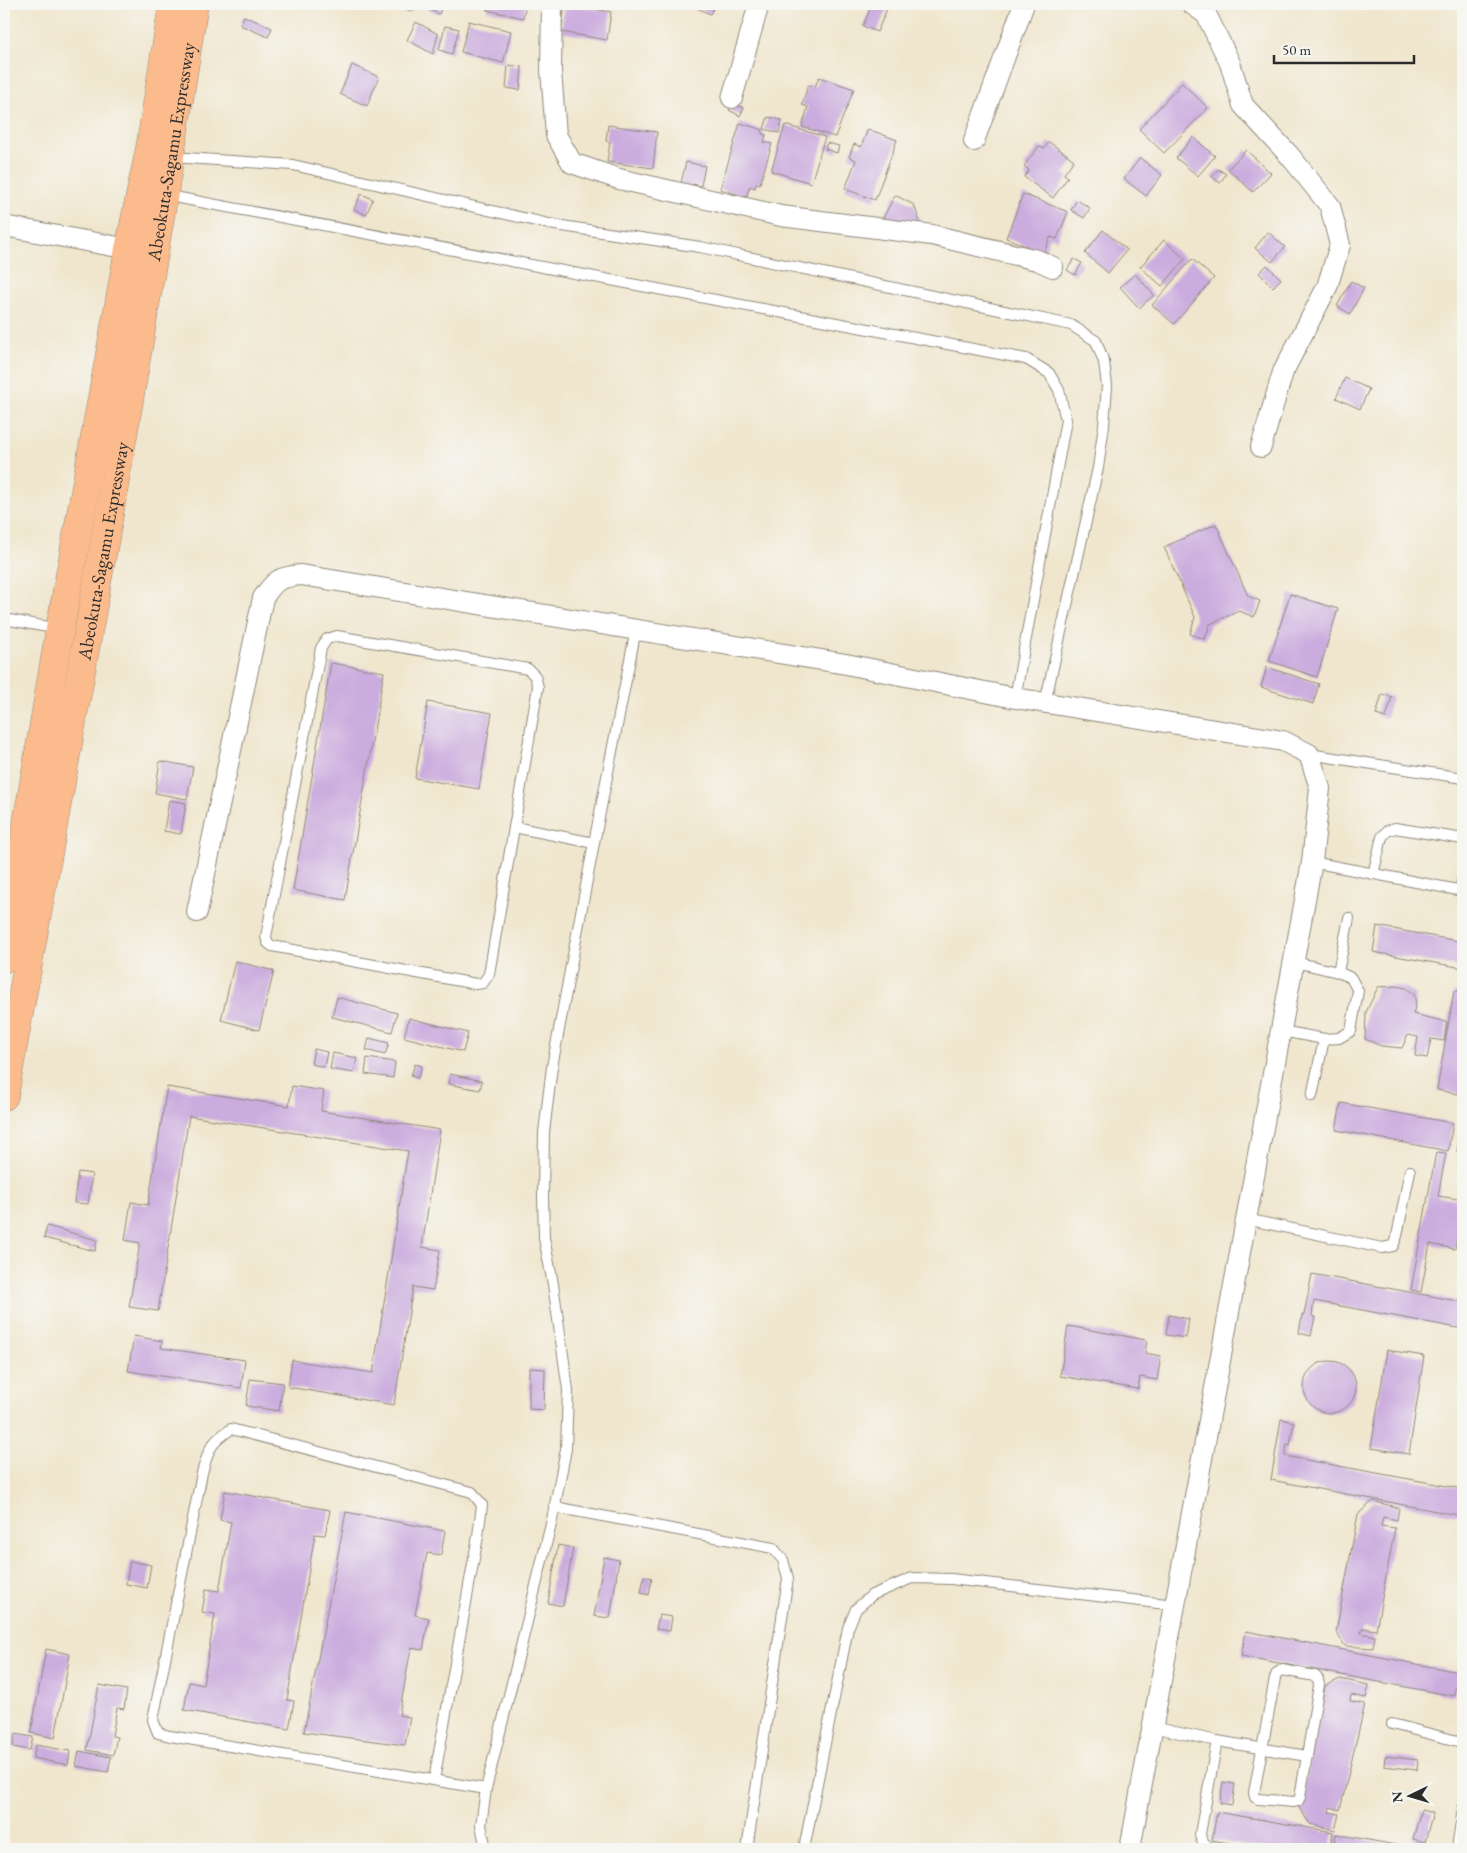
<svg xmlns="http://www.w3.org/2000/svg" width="1467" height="1853" font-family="'EB Garamond',serif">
<rect width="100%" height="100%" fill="#f6f6f2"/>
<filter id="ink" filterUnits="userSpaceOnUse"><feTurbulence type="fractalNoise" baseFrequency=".02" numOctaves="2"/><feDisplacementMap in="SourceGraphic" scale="10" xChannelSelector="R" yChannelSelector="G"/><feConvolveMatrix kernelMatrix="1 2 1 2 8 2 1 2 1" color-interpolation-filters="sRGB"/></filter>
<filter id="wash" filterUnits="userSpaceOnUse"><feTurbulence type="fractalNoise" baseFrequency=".0096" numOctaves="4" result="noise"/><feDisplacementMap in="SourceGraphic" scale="20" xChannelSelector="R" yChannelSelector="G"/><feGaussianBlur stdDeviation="1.12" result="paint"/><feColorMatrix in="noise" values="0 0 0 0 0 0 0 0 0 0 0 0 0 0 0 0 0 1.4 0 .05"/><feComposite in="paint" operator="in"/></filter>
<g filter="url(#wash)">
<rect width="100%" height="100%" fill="#f0e6cd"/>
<g id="blocks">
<g fill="#cbacde">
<path d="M397,4h19l-4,8z"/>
<path d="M422,4h21l-4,10 -18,-8z"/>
<path d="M488,4h38l-3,14 -36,-8z"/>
<path d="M565,4l46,8 -4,28 -46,-8z"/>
<path d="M688,4h28l-6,10z"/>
<path d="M872,4h17l-12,28 -14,-6z"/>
<path d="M244,16l28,12 -4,9 -28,-12z"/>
<path d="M469,21l42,10 -8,32 -42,-11z"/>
<path d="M416,22l22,12 -5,20 -26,-14z"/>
<path d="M445,26l14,3 -7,25 -13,-4z"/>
<path d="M352,65l27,12 -12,29 -27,-12z"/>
<path d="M508,65l14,2 -2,23 -14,-2z"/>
<path d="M819,77l35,12 -19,48 -33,-10 6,-20 -6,-2 6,-20 7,2z"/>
<path d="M1182,83l26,25 -44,45 -25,-24z"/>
<path d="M733,103l11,5 -4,8 -11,-6z"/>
<path d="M768,117l14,3 -3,13 -15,-4z"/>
<path d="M740,123l23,7 -1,4 4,1 -2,7 8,2 -12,40 -4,-1 -1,5 -5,-2 -4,11 -26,-8z"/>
<path d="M608,125l49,7 -4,36 -46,-6 3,-20 -4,-1z"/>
<path d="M785,125l40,12 -14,46 -40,-12z"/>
<path d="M868,129l29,11 -22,60 -30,-11 11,-29 -7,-3 5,-13 7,3z"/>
<path d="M1193,137l22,19 -17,20 -22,-18z"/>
<path d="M1049,142l25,18 -10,14 4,3 -15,21 -29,-21 5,-7 -5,-4 15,-20 5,3z"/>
<path d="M827,143l12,3 -2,7 -12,-4z"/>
<path d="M1246,150l25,23 -18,19 -25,-23z"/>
<path d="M1140,158l22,17 -16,21 -22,-17z"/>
<path d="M686,162l19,4 -4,20 -8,-2 -2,5 -11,-2z"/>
<path d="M1218,169l8,5 -6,9 -8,-6z"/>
<path d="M361,194l12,5 -7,16 -12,-6z"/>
<path d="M1023,194l45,18 -11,27 -7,-2 -6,16 -38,-15z"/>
<path d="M895,195l19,10 6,17 -18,6 -19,-10z"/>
<path d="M1077,200l13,8 -6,10 -13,-8z"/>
<path d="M1103,230l24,20 -19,23 -23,-20z"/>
<path d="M1268,232l17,15 -13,15 -17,-14z"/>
<path d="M1164,240l21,19 -23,27 -22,-19z"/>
<path d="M1074,259l8,4 -7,12 -8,-5z"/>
<path d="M1192,259l22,19 -40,46 -22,-19z"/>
<path d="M1267,265l14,14 -8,8 -14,-14z"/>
<path d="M1135,274l19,21 -15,13 -19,-21z"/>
<path d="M1351,281l13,7 -14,26 -13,-8z"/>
<path d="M1345,378l24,11 -9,20 -24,-11z"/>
<path d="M1216,524l32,72 12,5 -6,16 -15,-6 -29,13 -5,15 -15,-5 5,-17 -31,-70z"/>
<path d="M1290,594l48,15 -21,68 -48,-16z"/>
<path d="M331,663l53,9 -39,228 -52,-10z"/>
<path d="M1267,667l52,17 -6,20 -52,-17z"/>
<path d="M1382,694l10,3 -6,21 -10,-3z"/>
<path d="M428,702l64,11 -13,76 -64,-11z"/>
<path d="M160,761l33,6 -6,32 -32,-6z"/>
<path d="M169,800l17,3 -5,31 -17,-3z"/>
<path d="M1377,926l86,16v26l-90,-16z"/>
<path d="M235,961l39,10 -15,59 -38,-10z"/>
<path d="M1396,986l10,2 8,6 2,10 -3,10 34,8 -3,19 -13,-2 -4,19 -12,-2 3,-19 -10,-2 -6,13 -21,-2 -16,-7 1,-27 12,-25z"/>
<path d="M1454,991l9,1v103l-26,-5z"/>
<path d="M337,997l60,16 -5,19 -60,-15z"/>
<path d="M409,1018l59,15 -5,19 -59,-15z"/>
<path d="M369,1038l20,5 -4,12 -19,-5z"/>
<path d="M314,1049l13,3 -3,15 -13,-3z"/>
<path d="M333,1053l24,5 -3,15 -24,-4z"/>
<path d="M367,1058l28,4 -2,16 -28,-4z"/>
<path d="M415,1064l7,2 -4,12 -7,-2z"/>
<path d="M450,1074l32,7 -2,9 -32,-6z"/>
<path d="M292,1086l32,5 -3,20 119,19 -18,117 18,3 -7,40 -20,-3 -19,118 -106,-18 4,-27 81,13 35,-222 -219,-35 -31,195 -29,-4 11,-64 -15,-3 6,-38 17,3 19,-118 122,19z"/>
<path d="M1341,1103l112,20 -5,28 -112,-21z"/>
<path d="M1462,1123h1v31l-6,-2z"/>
<path d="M1436,1152l10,1 -8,43 25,4v2l-8,47 -25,-5 -9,48 -10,-2z"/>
<path d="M78,1172l14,2 -4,30 -14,-1z"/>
<path d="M47,1226l50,14 -2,11 -51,-13z"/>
<path d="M1312,1274l151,28v27l-149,-28 -2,15 3,1 -4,19 -12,-3 3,-18h2z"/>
<path d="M1169,1315l20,4 -3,19 -20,-3z"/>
<path d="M1068,1326l79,14 -2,13 16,3 -4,24 -17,-3 -2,12 -78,-13z"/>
<path d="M134,1336l28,5 -1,7 84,12 -4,28 -113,-17z"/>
<path d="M1387,1350l37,6 -15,98 -38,-6z"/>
<circle cx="1330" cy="1387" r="26"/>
<path d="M529,1368l16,1 -1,41 -15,-1z"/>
<path d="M250,1379l33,4 -4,28 -33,-5z"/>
<path d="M1281,1419l13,3 -4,23 -3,-1 -2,12 178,33v27l-192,-36z"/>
<path d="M225,1491l105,19 -5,25 -10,-1 -28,166 7,1 -5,28 -105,-19 5,-28 14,3 12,-71 -13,-2 4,-23 13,2 12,-69 -11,-2z"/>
<path d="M1373,1501l26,7 -2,12 -14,-3 -2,9 14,2 -19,102 -13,-2 -2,5 14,3 -2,12 -28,-2 -9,-14 22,-118z"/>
<path d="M346,1512l99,19 -4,24 -14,-2 -12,62 14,3 -6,32 -12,-2 -12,67 11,2 -5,28 -101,-13z"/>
<path d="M558,1545l15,3 -10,58 -15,-3z"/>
<path d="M604,1557l15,3 -9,58 -16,-2z"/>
<path d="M130,1561l21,4 -4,23 -21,-4z"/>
<path d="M644,1576l8,2 -3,17 -8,-2z"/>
<path d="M659,1615l13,2 -2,14 -14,-2z"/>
<path d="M1246,1631l212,41 -4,24 -213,-40z"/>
<path d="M46,1649l24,5 -15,84 -24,-5z"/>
<path d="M1340,1679l29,6 -3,13 -15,-3 -1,6 15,3 -25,106 -10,-3 -1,5 10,2 -4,16 -25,-6 -11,-16 26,-122z"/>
<path d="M99,1685l28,5 -3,19 -7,-1 -5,28 5,1 -4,18 -26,-5z"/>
<path d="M15,1734l18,3 -3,13 -17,-3z"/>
<path d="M36,1745l34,6 -2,14 -35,-7z"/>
<path d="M79,1751l32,6 -3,15 -32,-6z"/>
<path d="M1385,1756l33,4 -1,10 -33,-4z"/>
<path d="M1223,1782l12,2 -3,21 -12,-2z"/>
<path d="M1421,1810l12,3 -8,29 -12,-3z"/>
<path d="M1217,1812l116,20 -3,17h-66l-52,-9z"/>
<path d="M1336,1834l76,14v1h-79z"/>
</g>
</g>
</g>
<g filter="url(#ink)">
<use href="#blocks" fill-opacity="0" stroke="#8e887c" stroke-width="1"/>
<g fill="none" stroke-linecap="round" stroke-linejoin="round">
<g stroke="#8e887c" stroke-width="12">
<g id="lane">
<path d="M171,157l122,8 256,59 151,23 371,78 25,16 8,21 3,24 -3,39 -6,43 -53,235"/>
<path d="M164,195l862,164 23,14 10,17 7,30 -51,278"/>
<path d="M4,619l55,10"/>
<path d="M337,636l191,33 7,7 3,11 -49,287 -6,9 -7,1 -204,-38 -4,-3 -2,-6 55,-289 6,-9z"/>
<path d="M1309,754l154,24"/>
<path d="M514,827l80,16"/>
<path d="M1312,862l151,29"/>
<path d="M1373,874l9,-37 5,-6 8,-3 68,11"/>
<path d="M1460,890l3,-13"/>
<path d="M1338,972l11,-54"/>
<path d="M1282,1031l42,8 15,-1 12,-7 7,-40 -7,-13 -13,-6 -43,-10"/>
<path d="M1312,1096l12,-57"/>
<path d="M1246,1219l136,29 11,-2 4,-10 13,-65"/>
<path d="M554,1507l219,41 10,12 5,18 -41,271"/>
<path d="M1282,1670l33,6 3,3 1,6 -19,112 -2,4 -4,1 -36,-3 -3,-2 -1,-4 21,-115 2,-5z"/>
<path d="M1392,1724l69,18 2,3"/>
<path d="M1152,1727l65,14 90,15"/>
<path d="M1217,1741l-17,93c2,12 7,13 19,15"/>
<path d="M434,1780l44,-244 4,-31 -10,-13 -241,-63c-22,15 -22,20 -29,44l-49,247 5,13 12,3 316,53"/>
<path d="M486,1849l-5,-24 5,-36 66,-269 14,-71 2,-59 -15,-106 -9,-46 -1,-43 1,-63 8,-65 42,-224 42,-214"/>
<path d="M804,1849l44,-221 8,-19 16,-14 40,-17 39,1 224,26"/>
<path d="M1457,1849l6,-41"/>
</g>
</g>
<g stroke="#8e887c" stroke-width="22">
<g id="street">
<path d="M552,4l-1,66 5,65 16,28 47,16 162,37 151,19 105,25 16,7"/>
<path d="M1192,4l14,10 24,49 13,42 47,51 40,50 10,39 -13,42 -44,85 -22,75"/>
<path d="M732,98l27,-94"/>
<path d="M974,141l50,-137"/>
<path d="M4,226l125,23"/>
<path d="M197,912l66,-314c12,-18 16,-21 38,-23l545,89 169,34 268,43 26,13 11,34 -8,74 -182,987"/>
</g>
</g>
<g stroke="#8e887c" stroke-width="29">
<g id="highway">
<path d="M4,959l56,-330 69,-380 21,-101 23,-144"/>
<path id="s1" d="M4,1096c66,-363 134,-727 190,-1092"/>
</g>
</g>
<use href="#lane" stroke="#fff" stroke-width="10"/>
<use href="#street" stroke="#fff" stroke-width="20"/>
<use href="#highway" stroke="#fbbb8c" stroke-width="28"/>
</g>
</g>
<g text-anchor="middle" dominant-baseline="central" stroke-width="4" stroke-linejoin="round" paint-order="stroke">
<g font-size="19" fill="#2b2b2b" stroke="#f6f6f2">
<text stroke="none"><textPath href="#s1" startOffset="959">Abeokuta-Sagamu Expressway</textPath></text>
<text stroke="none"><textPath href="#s1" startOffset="554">Abeokuta-Sagamu Expressway</textPath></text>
</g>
</g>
<rect width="1467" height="1853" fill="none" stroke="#f6f6f2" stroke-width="20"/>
<g transform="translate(1410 1796) rotate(265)" stroke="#f6f6f2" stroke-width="4" paint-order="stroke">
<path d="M0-4L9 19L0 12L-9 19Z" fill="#2b2b2b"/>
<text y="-8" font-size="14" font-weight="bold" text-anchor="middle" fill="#2b2b2b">N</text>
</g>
<path d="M1274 55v8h140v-8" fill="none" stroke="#2b2b2b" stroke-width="2.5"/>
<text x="1282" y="55" font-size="15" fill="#2b2b2b" stroke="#f6f6f2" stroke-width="4" paint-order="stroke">50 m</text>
</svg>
